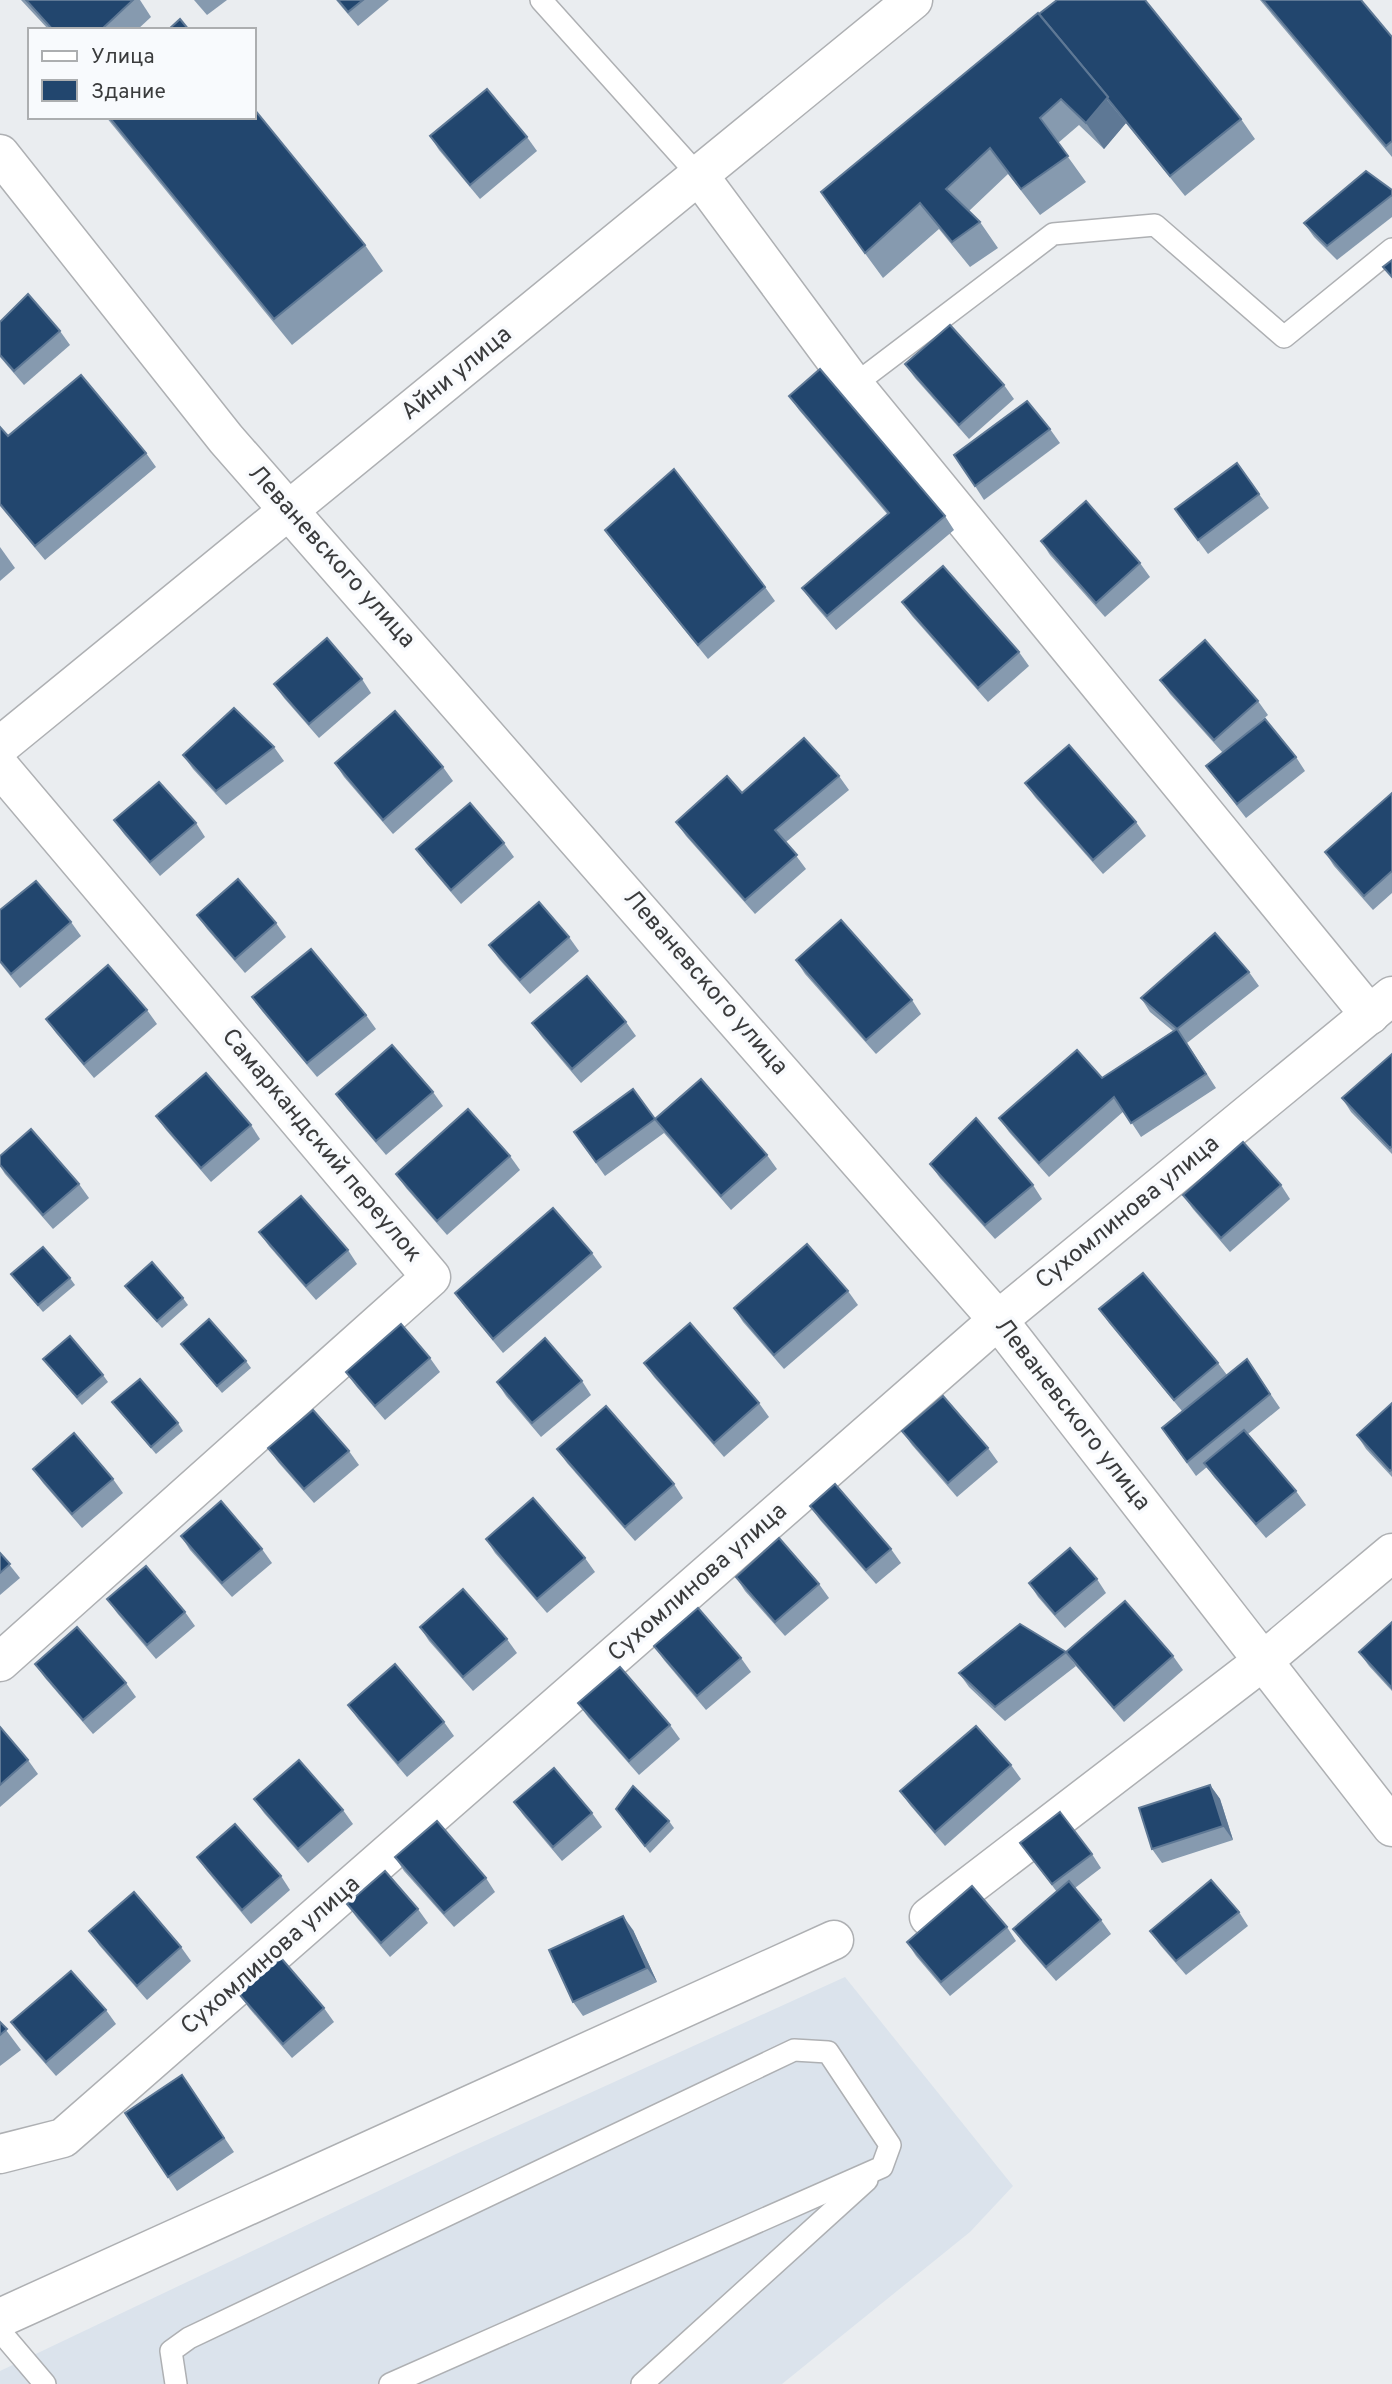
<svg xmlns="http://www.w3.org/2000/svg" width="1392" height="2384" font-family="Overpass,sans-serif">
<rect width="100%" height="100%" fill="#eaedf0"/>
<path fill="#dbe3ec" d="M845,1977l168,209 -43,46 -188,152h-782v-13l456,-217z"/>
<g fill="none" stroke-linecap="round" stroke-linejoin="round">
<g stroke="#aeb0b3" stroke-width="24">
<g id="service">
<path d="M541,0l159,177"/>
<path d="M854,385l199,-151 102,-9 129,112 108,-88"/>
<path d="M0,2331l45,53"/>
<path d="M176,2384l-5,-33 18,-13 605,-288 34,2 62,93 -8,22 -492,217"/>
<path d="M642,2384l225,-204"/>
</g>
</g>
<g stroke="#aeb0b3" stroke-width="41">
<g id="minor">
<path d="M0,154l226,285 772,881 394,507"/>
<path d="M700,177l154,208 516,630"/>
<path d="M0,767l431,510 -431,385"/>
<path d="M929,1917l334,-256 129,-108"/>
<path d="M0,2154l63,-16 935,-818 394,-324"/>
<path d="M0,2318l834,-378"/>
</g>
</g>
<g stroke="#aeb0b3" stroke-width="41">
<path id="tertiary" d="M0,746l913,-746"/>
</g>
<use href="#service" stroke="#fff" stroke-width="21"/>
<use href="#minor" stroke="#fff" stroke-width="38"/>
<use href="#tertiary" stroke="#fff" stroke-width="38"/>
</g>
<g fill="#869aaf">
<path d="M21,0h119l11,17 -14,13h-88z"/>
<path d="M194,0h33l-20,15z"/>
<path d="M336,0h53l-31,26z"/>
<path d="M1260,0h101l31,37v120z"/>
<path d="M1038,13l203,106 14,20 -70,57 -59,-73 -22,26 -25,-24 -21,18 28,39 -46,33 -32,-41 -39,37 11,11 18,26 -28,19 -31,-38 -56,49 -44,-60z"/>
<path d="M106,117h148l111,128 18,26 -91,74z"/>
<path d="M430,136l97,1 10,14 -57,48 -41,-49z"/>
<path d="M1392,190v27l-55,43 -23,-23 -10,-14z"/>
<path d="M0,322l60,9 10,14 -46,40 -24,-28z"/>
<path d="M905,364l99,21 10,14 -45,40 -54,-61z"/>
<path d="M789,396l156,120 9,14 -118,100 -24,-28 -10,-14 86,-73 -89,-105z"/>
<path d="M0,427l8,9 138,17 10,14 -111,93 -45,-54z"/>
<path d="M1050,429l10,14 -76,57 -9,-14z"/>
<path d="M1237,463l32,45 -61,46 -23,-31z"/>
<path d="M605,530l160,57 10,14 -67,58 -93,-115z"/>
<path d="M1041,541l99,22 10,14 -45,40 -55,-62z"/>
<path d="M0,547l15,21 -15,13z"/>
<path d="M902,602l117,50 10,14 -41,36 -76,-86z"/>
<path d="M362,679l9,14 -52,45 -35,-40 -10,-14z"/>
<path d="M1160,680l98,21 10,14 -21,18 49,24 9,14 -59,47 -40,-52 17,-13 -53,-59z"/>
<path d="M274,747l10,14 -58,44 -33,-36 -10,-14z"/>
<path d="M335,763l108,4 10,14 -60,53 -49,-57z"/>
<path d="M839,776l10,14 -63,52 20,27 -51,45 -69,-78 -10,-14 66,-29z"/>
<path d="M1025,783l111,39 10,14 -43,38 -68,-77z"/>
<path d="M1392,793v100l-19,17 -39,-44 -9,-14z"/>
<path d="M114,820l82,3 9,14 -45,39 -36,-42z"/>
<path d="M504,843l10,14 -53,47 -35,-41 -10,-14z"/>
<path d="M0,910l71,12 10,14 -61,52 -20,-25z"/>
<path d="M197,915l79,8 10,14 -41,36 -38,-44z"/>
<path d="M569,937l10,14 -49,43 -31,-35 -10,-14z"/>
<path d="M796,960l116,40 9,14 -45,40 -71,-80z"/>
<path d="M1249,972l10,14 -72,57 29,45 -75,49 -17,-26 -75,66 -40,-45 -10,-14 103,-40 71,-47 -23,-19 -9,-14z"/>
<path d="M252,997l114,18 10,14 -59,48 -55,-66z"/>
<path d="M147,1010l10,14 -63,54 -38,-45 -10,-14z"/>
<path d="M626,1022l10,14 -55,47 -39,-46 -10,-14z"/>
<path d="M1392,1054v100l-41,-42 -9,-14z"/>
<path d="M433,1092l10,14 -57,49 -40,-47 -10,-14z"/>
<path d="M156,1116l95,9 9,14 -49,43 -45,-52z"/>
<path d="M655,1119l112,36 10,14 -46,41 -67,-77 -59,43 -31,-44z"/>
<path d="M0,1156l79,28 10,14 -36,31 -48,-55 -5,-8z"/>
<path d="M510,1156l10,14 -73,65 -41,-47 -10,-14z"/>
<path d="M930,1164l103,21 9,14 -47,40 -55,-61z"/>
<path d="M1281,1185l9,14 -60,53 -37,-43 -10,-14z"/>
<path d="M259,1232l89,18 9,14 -41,36 -47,-54z"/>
<path d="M592,1253l10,14 -99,86 -38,-46 -10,-14z"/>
<path d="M11,1274l59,4 5,7 -32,27z"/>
<path d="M125,1286l58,12 5,7 -26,23z"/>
<path d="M848,1291l10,14 -74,64 -41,-47 -9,-14z"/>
<path d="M1099,1309l119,54 9,12 20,-16 33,49 -32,26 48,57 10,14 -40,33 -52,-61 -7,-10 -11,9 -34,-48 20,-17 -73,-88z"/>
<path d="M181,1344l65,17 5,7 -29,25z"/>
<path d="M430,1358l10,14 -55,48 -29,-34 -10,-14z"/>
<path d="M43,1359l60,16 5,7 -26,23z"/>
<path d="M644,1363l115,40 10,14 -45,40 -70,-80z"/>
<path d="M582,1381l9,14 -50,42 -35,-41 -9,-14z"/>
<path d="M112,1402l66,21 5,8 -27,23z"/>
<path d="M1392,1403v74l-26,-28 -9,-14z"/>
<path d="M902,1431l86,17 10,14 -41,35 -45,-52z"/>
<path d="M268,1448l81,3 10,14 -45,38 -36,-41z"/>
<path d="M557,1449l117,35 9,14 -48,43 -68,-78z"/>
<path d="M33,1469l80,10 10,14 -41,35 -39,-45z"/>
<path d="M810,1506l81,43 10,14 -25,21 -56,-64z"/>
<path d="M181,1536l81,13 10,14 -40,34 -42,-47z"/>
<path d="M486,1539l99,19 10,14 -48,41 -52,-60z"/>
<path d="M0,1553l20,25 -20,17z"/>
<path d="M736,1577l83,7 10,14 -44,38 -40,-45z"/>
<path d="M1097,1579l9,14 -41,35 -27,-31 -9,-14z"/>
<path d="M107,1599l78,13 10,14 -39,33 -39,-46z"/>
<path d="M1392,1622v69l-23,-25 -10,-14z"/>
<path d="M420,1627l87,12 10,14 -44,38 -44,-50z"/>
<path d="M654,1646l87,12 10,14 -45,38 -42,-50z"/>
<path d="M1066,1652l107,4 10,14 -59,52 -48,-56z"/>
<path d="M1066,1652l10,14 -71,55 -36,-34 -10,-14z"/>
<path d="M35,1664l91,19 10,14 -43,37 -48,-56z"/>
<path d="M578,1703l92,22 10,14 -41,36 -51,-58z"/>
<path d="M348,1705l96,17 10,14 -47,41 -49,-58z"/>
<path d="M0,1727l28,33 10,14 -38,33z"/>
<path d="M1011,1765l10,14 -76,67 -35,-41 -10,-14z"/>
<path d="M1210,1785l10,14 13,41 -71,23 -10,-14z"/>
<path d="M254,1799l89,11 10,14 -45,39 -44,-50z"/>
<path d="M514,1802l78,11 10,14 -40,34 -38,-45z"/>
<path d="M621,1816l48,5 5,7 -24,25z"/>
<path d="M1020,1843l72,11 9,14 -26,20 26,32 10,14 -55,47 -33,-38 -10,-14 44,-37z"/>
<path d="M197,1857l84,19 9,14 -39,34 -44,-53z"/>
<path d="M395,1857l91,21 9,14 -41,35 -50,-56z"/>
<path d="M347,1904l71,5 10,14 -38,34 -33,-39z"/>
<path d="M1239,1912l9,14 -62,49 -26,-30 -10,-14z"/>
<path d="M1007,1927l9,14 -66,55 -34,-40 -9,-14z"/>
<path d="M633,1930l24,52 -74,34 -10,-14z"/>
<path d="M89,1931l92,16 10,14 -44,39 -48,-55z"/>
<path d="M239,1994l85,14 10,14 -42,36 -43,-50z"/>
<path d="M106,2010l10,14 -60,52 -35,-40 -10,-14z"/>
<path d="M0,2022l21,28 -21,16z"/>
<path d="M182,2075l52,77 -57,39 -52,-78z"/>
</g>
<g fill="#5e7895">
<path d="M1106,99l20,24 -22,26 -18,-26z"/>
<path d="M1210,1785l10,14 13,41 -10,-14z"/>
<path d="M623,1916l10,14 24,52 -10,-14z"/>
</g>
<g fill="#22466e" stroke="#5e7895" stroke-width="2">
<path d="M26,0h107l-32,30h-48z"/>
<path d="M338,0h25l-15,12z"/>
<path d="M1057,0h88l96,119 -71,57 -63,-78 1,-1 -69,-83z"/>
<path d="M1263,0h98l31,37v104l-6,5z"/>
<path d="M1038,13l70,84 -22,26 -25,-24 -21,19 28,38 -47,33 -31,-41 -44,41 34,33 -28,20 -32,-39 -55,50 -44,-61z"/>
<path d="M180,19l9,11h-21z"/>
<path d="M487,89l40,48 -57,48 -40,-49z"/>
<path d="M254,109l111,136 -91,74 -165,-202h145z"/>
<path d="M1366,171l26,19v5l-65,51 -23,-23z"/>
<path d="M1392,260v17l-9,-10z"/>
<path d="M28,294l32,37 -46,40 -14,-16v-33z"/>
<path d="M950,325l54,60 -45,40 -54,-61z"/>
<path d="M820,369l125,147 -118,100 -25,-28 87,-75 -100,-117z"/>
<path d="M81,375l65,78 -111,93 -35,-42v-77l8,9z"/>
<path d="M1027,401l23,28 -75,57 -21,-31z"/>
<path d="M1237,463l22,31 -61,46 -23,-31z"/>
<path d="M674,469l91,118 -67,58 -93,-115z"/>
<path d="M1086,501l54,62 -44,40 -55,-62z"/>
<path d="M943,566l76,86 -41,36 -76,-86z"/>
<path d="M327,638l35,41 -53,45 -35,-40z"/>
<path d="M1205,640l53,61 -44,39 -54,-60z"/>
<path d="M234,708l40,39 -58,44 -33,-36z"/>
<path d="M395,711l48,56 -60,53 -48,-57z"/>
<path d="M1265,719l31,38 -59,47 -31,-38z"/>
<path d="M804,738l35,38 -64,54 22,25 -52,45 -69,-78 51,-46 15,17z"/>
<path d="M1069,745l67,77 -43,38 -68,-77z"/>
<path d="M159,782l37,41 -46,39 -36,-42z"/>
<path d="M1392,793v78l-28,25 -39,-44z"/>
<path d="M470,803l34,40 -53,47 -35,-41z"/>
<path d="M238,879l38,44 -41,36 -38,-44z"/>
<path d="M36,881l35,41 -60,52 -11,-13v-51z"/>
<path d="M539,902l30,35 -49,43 -31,-35z"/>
<path d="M841,920l71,80 -46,40 -70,-80z"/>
<path d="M1215,933l34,39 -72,57 29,45 -75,49 -17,-26 -75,66 -40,-45 78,-68 25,28 75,-49 -36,-31z"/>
<path d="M311,949l55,66 -59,48 -55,-66z"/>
<path d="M108,965l39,45 -63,54 -38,-45z"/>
<path d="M587,976l39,46 -54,47 -40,-46z"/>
<path d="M392,1045l41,47 -57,49 -40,-47z"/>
<path d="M1392,1054v92l-2,2 -48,-50z"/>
<path d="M206,1073l45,52 -50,43 -45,-52z"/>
<path d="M701,1079l66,76 -46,41 -66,-77 -59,43 -22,-30 59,-43 22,30z"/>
<path d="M468,1109l42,47 -73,65 -41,-47z"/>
<path d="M976,1118l57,67 -48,40 -55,-61z"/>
<path d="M31,1129l48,55 -36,31 -43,-50v-9z"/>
<path d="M1243,1142l38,43 -60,53 -38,-43z"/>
<path d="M301,1196l47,54 -42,36 -47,-54z"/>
<path d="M553,1208l39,45 -99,86 -38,-46z"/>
<path d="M807,1244l41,47 -74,64 -40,-47z"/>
<path d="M43,1247l27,31 -32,27 -27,-31z"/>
<path d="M152,1262l31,36 -26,23 -32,-35z"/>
<path d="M1143,1273l75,90 -44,37 -75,-91z"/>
<path d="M209,1319l37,42 -29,25 -36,-42z"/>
<path d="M690,1323l69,80 -45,40 -70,-80z"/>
<path d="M401,1324l29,34 -55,48 -29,-34z"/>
<path d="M70,1336l33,39 -26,22 -34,-38z"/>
<path d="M545,1338l37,43 -50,42 -35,-41z"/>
<path d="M1247,1359l23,35 -83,68 -25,-34z"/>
<path d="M140,1379l38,44 -27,24 -39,-45z"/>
<path d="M943,1396l45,52 -40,35 -46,-52z"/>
<path d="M1392,1403v66l-2,2 -33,-36z"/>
<path d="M606,1406l68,78 -49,43 -68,-78z"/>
<path d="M313,1410l36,41 -45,38 -36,-41z"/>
<path d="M1244,1430l52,61 -40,33 -52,-61z"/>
<path d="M74,1433l39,46 -41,35 -39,-45z"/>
<path d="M835,1484l56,65 -25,21 -56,-64z"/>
<path d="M533,1498l52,60 -48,41 -51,-60z"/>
<path d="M221,1501l41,48 -40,34 -41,-47z"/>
<path d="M779,1538l40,46 -44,38 -39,-45z"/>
<path d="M1070,1548l27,31 -42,35 -26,-31z"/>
<path d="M0,1553l10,11 -10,9z"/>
<path d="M146,1566l39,46 -38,33 -40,-46z"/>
<path d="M463,1589l44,50 -44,38 -43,-50z"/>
<path d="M1125,1601l48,55 -59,52 -48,-56z"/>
<path d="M698,1608l43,50 -44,38 -43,-50z"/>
<path d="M1392,1622v66l-33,-36z"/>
<path d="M1020,1624l46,28 -71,55 -36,-34z"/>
<path d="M77,1627l49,56 -43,37 -48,-56z"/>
<path d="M395,1664l49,58 -46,41 -50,-58z"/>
<path d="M620,1667l50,58 -41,36 -51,-58z"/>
<path d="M976,1726l35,39 -76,67 -35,-41z"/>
<path d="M0,1727l28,33 -28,25z"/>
<path d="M299,1760l44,50 -45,39 -44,-50z"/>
<path d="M554,1768l38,45 -39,34 -39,-45z"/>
<path d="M1210,1785l13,41 -71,23 -13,-41z"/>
<path d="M633,1786l36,35 -24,25 -29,-37z"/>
<path d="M1060,1812l32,42 -40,30 -32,-41z"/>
<path d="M437,1821l49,57 -42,35 -49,-56z"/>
<path d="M235,1824l46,52 -39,34 -45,-53z"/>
<path d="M385,1871l33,38 -37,34 -34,-39z"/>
<path d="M1211,1880l28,32 -63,49 -26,-30z"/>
<path d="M1069,1881l32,39 -55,47 -33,-38z"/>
<path d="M972,1886l35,41 -66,55 -34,-40z"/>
<path d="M134,1892l47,55 -44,39 -48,-55z"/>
<path d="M623,1916l24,52 -74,34 -24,-52z"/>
<path d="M281,1958l43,50 -41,36 -44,-50z"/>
<path d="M71,1971l35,39 -60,52 -35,-40z"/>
<path d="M0,2022l7,7 -7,6z"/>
<path d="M182,2075l42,63 -56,39 -43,-64z"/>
</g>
<g text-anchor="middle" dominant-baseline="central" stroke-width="7" stroke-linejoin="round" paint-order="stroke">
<g font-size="24" fill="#3a3b3c" stroke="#f8fafd">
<text transform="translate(457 374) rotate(-39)">Айни улица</text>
<text transform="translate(331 557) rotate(48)">Леваневского улица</text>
<text transform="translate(705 983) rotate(49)">Леваневского улица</text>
<text transform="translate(321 1146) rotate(50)">Самаркандский переулок</text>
<text transform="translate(1128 1213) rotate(-39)">Сухомлинова улица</text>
<text transform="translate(1072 1415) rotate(52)">Леваневского улица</text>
<text transform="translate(698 1583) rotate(-41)">Сухомлинова улица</text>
<text transform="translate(271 1956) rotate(-41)">Сухомлинова улица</text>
</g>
</g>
<rect x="28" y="28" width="228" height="91" fill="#f8fafd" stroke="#acaeb0" stroke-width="2"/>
<rect x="42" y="51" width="35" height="10" fill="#ffffff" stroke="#acaeb0" stroke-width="2"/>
<text x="91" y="63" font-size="21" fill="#3a3b3c">Улица</text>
<rect x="42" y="80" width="35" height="21" fill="#22466e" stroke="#acaeb0" stroke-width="2"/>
<text x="91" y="98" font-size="21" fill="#3a3b3c">Здание</text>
</svg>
